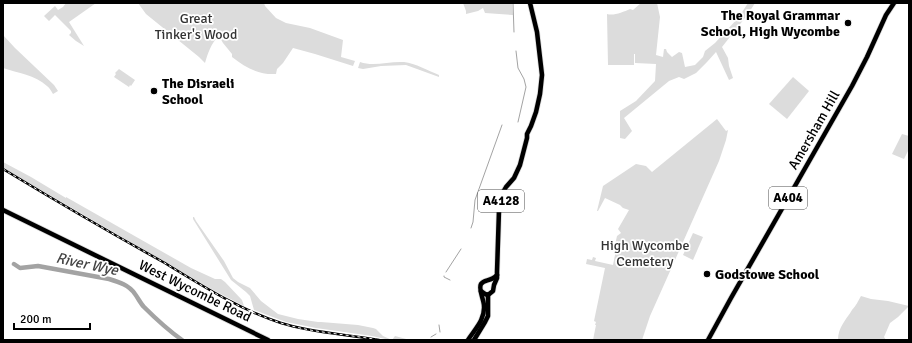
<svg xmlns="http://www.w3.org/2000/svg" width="912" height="343" font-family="Signika,sans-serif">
<rect width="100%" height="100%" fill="#fff"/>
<g fill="#dcdcdc">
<path d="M66,3h30l-27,19 15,24 -8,-5 -7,-6 2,-2v-2l-16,-16 -6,6 -5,-5 11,-10 3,4 5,-3z"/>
<path d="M138,3h126l1,3 11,12 10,5 24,5 33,12 -2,17 14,4 -2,5 -38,-12 -22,-6 -10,15 -6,6 -1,5c-18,1 -31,-7 -44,-17v-3l-9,-11 -4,-7c-8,7 -11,17 -14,27l-6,-6 -53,-43z"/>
<path d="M463,3h49l1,12 -28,-2 -2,-5 -5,3 -12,3v-3z"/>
<path d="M641,3h16l3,14 -4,38 7,2 1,-8h2l1,3 5,5 7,-5 3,1 3,14 10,-2 8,-8 2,-6 10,-8 24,-26 9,-14h7l-7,11 -26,33 6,11 1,8 4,12 -4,2 -13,-28 -9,10 -11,11 -12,6 -5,-2 -10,4 -45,37 8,13 -7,8 -5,-1v-27l16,-10 19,-20 1,-17 -21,-1v-9h-1v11h-26l-1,-51c7,2 16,-2 23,-5l3,1z"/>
<path d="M3,35l12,13 39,37 4,6 -5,3c-2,-3 -3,-6 -6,-8 -12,-11 -29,-13 -44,-18z"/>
<path d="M360,62c14,5 29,-1 44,0 11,1 25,9 35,13v2l-33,-12 -25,1 -18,3 -5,-1z"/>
<path d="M119,69l16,11 -4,6 -1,-1 -1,2 -15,-10 2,-3 -1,-1z"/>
<path d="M793,77l16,14 -22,28 -18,-15z"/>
<path d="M717,119l9,12 2,-1 -2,10 -7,21 -52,117 -17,38 -8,24h-49l3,-15h-1l1,-3 -2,-1 11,-53 -19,-4 1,-5 5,1 1,-3 3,1 -1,3 18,4 4,-20h-2l2,-9 4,-3 -3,-4 11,-19 -6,-2 -3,-3 -15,-7 -7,13h-1l6,-25 33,-22 10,2 6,6z"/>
<path d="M902,134l7,2v13l-5,10 -12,-5z"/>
<path d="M3,162l28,15 35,21v-1l125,71 24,11h6l4,3 17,18 2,6 -31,-16 -210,-122z"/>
<path d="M193,217h1l2,4 28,40 9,17 5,4 12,6 11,13 17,13 20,5 20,3h3l37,3 15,3 3,1 7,7 9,4 3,-4 15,4h-20l-18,-4 -56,-8 -30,-6 -32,-12 -4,-14 -4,-4 -15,-12 -38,-61z"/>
<path d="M693,233l10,4 -10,23 -10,-5z"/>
<path d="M861,296l10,3 17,2 21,5 -11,11 -8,6 -6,14 2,3h-48c0,-13 8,-20 14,-30 4,-4 6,-9 9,-14z"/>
</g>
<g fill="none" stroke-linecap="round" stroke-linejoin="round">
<g stroke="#a3a3a3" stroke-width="1">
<path d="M513,3l1,29"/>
<path d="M516,51l2,17 6,11 2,8 -8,35"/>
<path d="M471,228l2,-6 2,-22 27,-75"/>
<path d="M446,272l15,-23"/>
<path d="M444,276v1l6,3"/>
<path d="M439,325l1,7"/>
<path d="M431,337l5,-3"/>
</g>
<path stroke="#a3a3a3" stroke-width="4.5" d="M14,264l6,4 18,-2 71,13c10,3 20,6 26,15 3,4 6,10 9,13 12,12 24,23 38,33"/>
<g stroke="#dbdbdb" stroke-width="6">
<g id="primary">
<path d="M3,210l265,130"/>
<path d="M481,291l4,3 3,1 5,-4 1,-6 3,-7v-6l2,-62 1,-7 2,-9 4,-7 8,-9 6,-13 7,-27v-4l4,-8 5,-14 4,-18 2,-19 -5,-43 -7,-29"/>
<path d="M468,340c7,-11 17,-20 16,-34 0,-6 -6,-17 -3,-22 3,-5 10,-2 16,-9"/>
<path d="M474,340l11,-18 3,-6v-21"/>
<path d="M708,340l23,-42 121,-212 15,-29 19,-42 8,-12"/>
</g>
</g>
<use href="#primary" stroke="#000" stroke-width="4.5"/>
<g stroke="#000" stroke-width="2.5">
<path id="rail" d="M3,169c53,32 106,63 160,93 38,23 75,47 118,61 32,10 65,11 98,17"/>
</g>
<use href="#rail" stroke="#fff" stroke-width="1" stroke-dasharray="3" stroke-linecap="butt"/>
</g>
<g fill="#000" stroke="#fff" stroke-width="1.5">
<circle cx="848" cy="23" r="4"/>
<circle cx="154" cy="91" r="4"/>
<circle cx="707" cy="274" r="4"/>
</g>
<g text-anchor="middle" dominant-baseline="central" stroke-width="3.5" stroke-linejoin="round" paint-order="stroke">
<g fill="#fff" stroke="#4c4c4c" stroke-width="1">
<rect x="769" y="187" width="38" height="22" rx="3"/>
<rect x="478" y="190" width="46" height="22" rx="3"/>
</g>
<g font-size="13" font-weight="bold" fill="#000">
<text x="788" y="198">A404</text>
<text x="501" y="201">A4128</text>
</g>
<g font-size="14" font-weight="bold" fill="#000" stroke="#fff" text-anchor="start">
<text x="840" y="15" text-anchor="end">The Royal Grammar<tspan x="840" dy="16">School, High Wycombe</tspan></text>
<text x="162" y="83">The Disraeli<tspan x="162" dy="16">School</tspan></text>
<text x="715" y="274">Godstowe School</text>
</g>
<g font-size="14" fill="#333" stroke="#fff">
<text x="196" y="18">Great<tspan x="196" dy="16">Tinker's Wood</tspan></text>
<text x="645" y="245">High Wycombe<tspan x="645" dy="16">Cemetery</tspan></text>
</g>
<g font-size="14" fill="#000" stroke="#fff">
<text transform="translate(814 130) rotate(-60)">Amersham Hill</text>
<text transform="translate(195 291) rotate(26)">West Wycombe Road</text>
</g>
<g font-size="15" font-style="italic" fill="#444" stroke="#fff">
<text transform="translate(87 264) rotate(12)">River Wye</text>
</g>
</g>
<rect width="912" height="343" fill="none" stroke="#000000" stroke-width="8"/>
<path d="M14 323v6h76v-6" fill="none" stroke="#000000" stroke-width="2"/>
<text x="20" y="323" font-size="12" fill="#000000" stroke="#ffffff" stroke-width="3" paint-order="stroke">200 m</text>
</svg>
